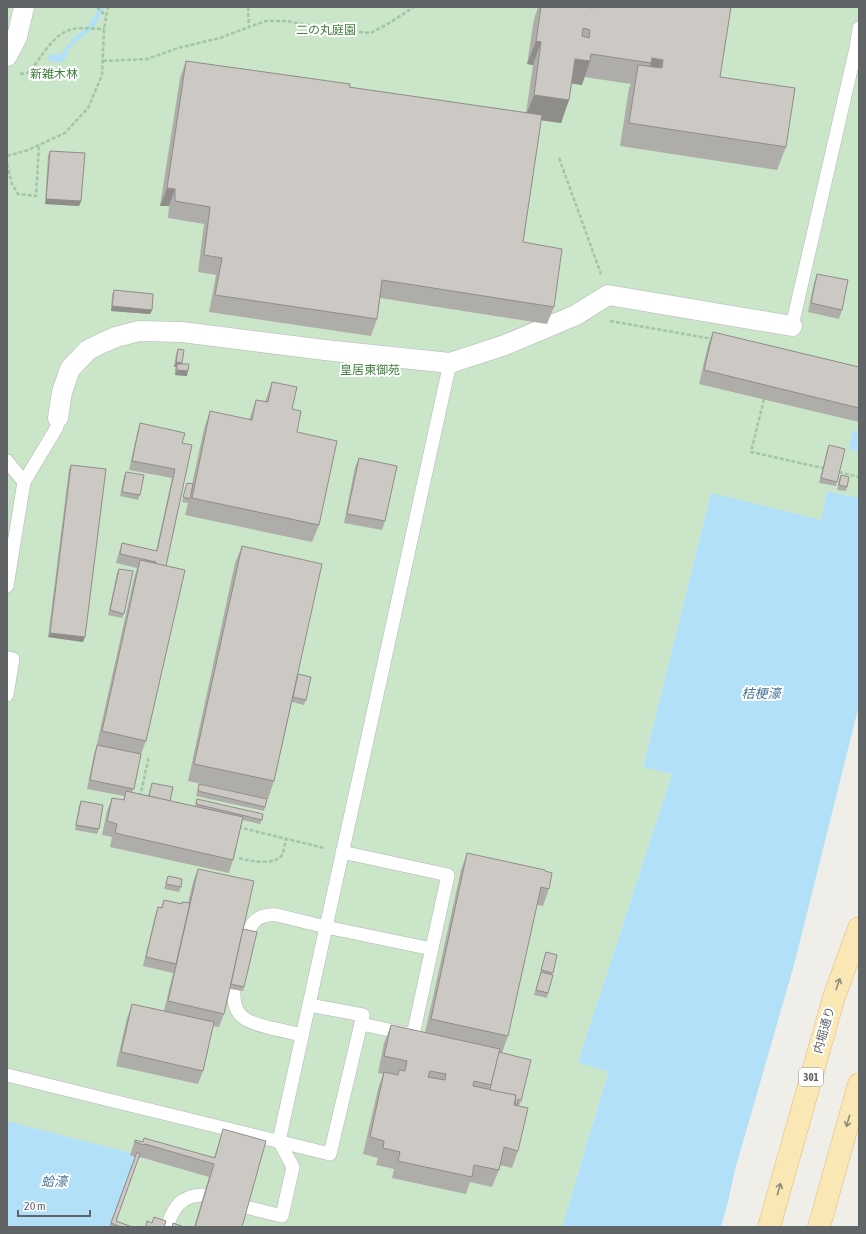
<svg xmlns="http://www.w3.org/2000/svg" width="866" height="1234" font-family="'Asap Condensed','Noto Sans JP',sans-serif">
<rect width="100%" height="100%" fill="#f0eee9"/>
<path fill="#cae5c8" d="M7,7h852v425l-7,-1 -3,18 10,3v46l-32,-7 -6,29 -110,-26 -68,272 29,8 -94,288 30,9 -46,156h-453l26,-70 -5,-2v-2l-123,-32z"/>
<g fill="#b1e0f8">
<path d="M99,7h5c-4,11 -9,21 -19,28 -5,4 -10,7 -14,12 -5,5 -2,12 -10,15 -5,2 -9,-1 -14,-3l3,-5 8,1 3,-1 13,-17 14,-10z"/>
<path d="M852,431l7,1v20l-10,-3z"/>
<path d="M827,491l32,7v207l-65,260 -59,205 -7,32 -7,25h-159l46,-155 -30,-10 94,-288 -29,-7 68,-274 110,27z"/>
<path d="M7,1121l124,32 -1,2 5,2 -26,70h-102z"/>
</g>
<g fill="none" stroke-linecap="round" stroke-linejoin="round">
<g stroke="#b3b6b9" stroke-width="14">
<g id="service">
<path d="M792,326l64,-278 3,-20"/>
<path d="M7,461l17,21 -17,104"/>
<path d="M24,482l33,-55 1,-9"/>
<path d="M7,658l6,1 -6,36"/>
<path d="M342,852l106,23 -35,160 -52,-11"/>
<path d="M249,932c3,-13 14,-18 28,-17l49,12 106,22"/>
<path d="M234,994c-1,25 17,29 37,34 11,2 21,5 31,7"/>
<path d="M7,1075l323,79 33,-139 -54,-10"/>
<path d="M246,1207l36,9 11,-49 -14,-26 171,-778"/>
<path d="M167,1227c6,-19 14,-32 36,-32"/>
</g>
</g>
<g stroke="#b3b6b9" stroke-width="21">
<g id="pedestrian">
<path d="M7,56l10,-19 7,-30"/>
<path d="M58,418l4,-26 8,-23 18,-19 14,-7 14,-6 23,-6 43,1 143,18 125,13 55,-18 71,-30 32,-20 184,31"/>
</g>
</g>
<g stroke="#e6b96c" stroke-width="23">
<g id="primary">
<path d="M769,1227l65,-230 25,-69"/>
<path d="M819,1227l40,-143"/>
</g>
</g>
<g stroke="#a1c6a8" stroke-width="2.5" stroke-dasharray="4 2" stroke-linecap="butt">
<path d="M97,7l9,9"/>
<path d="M248,7l1,20 17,-6h20l50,9 35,3 20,-11 23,-15"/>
<path d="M103,61l44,-2 31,-11 42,-10 29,-11"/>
<path d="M20,74l7,-1 3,-2c12,-14 23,-38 43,-42 9,-2 21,0 31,0"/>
<path d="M7,156l21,-6 37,-17 23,-25 14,-33 2,-46 4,-22"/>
<path d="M559,158l42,116"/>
<path d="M7,164l5,20 6,10 18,2 3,-51"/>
<path d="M610,321l103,18"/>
<path d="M764,399l-13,53 72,16"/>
<path d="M839,472l20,5"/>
<path d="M140,797l9,-41"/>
<path d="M238,827l86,21"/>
<path d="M239,858c10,3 36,8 43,-3 2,-4 3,-12 4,-16"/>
</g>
<use href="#service" stroke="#fff" stroke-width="13"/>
<use href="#pedestrian" stroke="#fff" stroke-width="20"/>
<use href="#primary" stroke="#f9e8b5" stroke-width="22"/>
</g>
<g fill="#afada9">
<path d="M538,7h48l5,1 1,-1h139l-11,70 66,70 -9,23 -157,-24 9,-58 2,-4 -47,-7 -2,8 -10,-2 -3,17 -8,23 -20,-3 -18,122 31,65 -7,17 -167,-26 -3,21 -6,17 -162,-24 7,-37 -18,-3 6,-48 -36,-6 1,-12h-9l20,-128 6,-17 163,26 177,26 7,-48 -6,-1 7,-45z"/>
<path d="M50,151l31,50 -2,5 -34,-2 3,-49z"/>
<path d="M817,274l25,36 -3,9 -31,-7 6,-29z"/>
<path d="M114,290l38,20 -2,4 -39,-3 1,-16z"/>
<path d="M713,332l146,35v55l-160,-38 9,-39z"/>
<path d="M178,349l4,15 5,12 -12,-1v-6l1,-2h-2l2,-13z"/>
<path d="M272,382l20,27 5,23 22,93 -7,17 -127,-27 3,-12 -6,-1 5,-19 5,1 12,-55 6,-18 39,9 7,-20 9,2z"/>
<path d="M140,423l42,20 -16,123 -20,175 -6,16 -6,32 -2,3 16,4 4,-13 18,18 25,5 2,-7 65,21 -2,4 -18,-4 -9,40 -4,13 -119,-26 2,-10 -10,-2 5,-24 5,-13 11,2 1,-4 -37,-7 7,-35 2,-6 38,-170 3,-10 -21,-5 3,-11 3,-9 34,8 16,-73 -43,-8 8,-37z"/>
<path d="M829,445l8,37 -1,4 -17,-3 8,-33z"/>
<path d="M359,458l26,63 -3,9 -38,-7 11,-56z"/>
<path d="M71,465l14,172 -2,5 -35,-5 21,-168z"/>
<path d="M126,472l14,23 -2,5 -18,-4 4,-20z"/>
<path d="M841,475l6,12 -1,4 -9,-1 2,-11z"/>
<path d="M242,546l56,128 8,26 -2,5 -12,-3 -18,79 -6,18 -80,-18 47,-218z"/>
<path d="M119,569l5,45 -2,4 -14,-3 9,-42z"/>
<path d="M199,784l66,23 -1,4 -68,-15z"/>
<path d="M81,801l18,28 -2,5 -22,-4 4,-24z"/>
<path d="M467,853l78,18 4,18 -6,17 -6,-1 -29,131 -6,17 19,48 -2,5 -1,45 -6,17 -12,-3 -1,5 -7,17 -22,-5 -4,12 -74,-16 2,-9 -18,-4 2,-7 -15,-4 15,-65 5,-15 -5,-1 6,-30 7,-18 34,8 36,-163z"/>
<path d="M198,869l45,60 1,58 -1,4 -13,-2 -6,25 -5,13 -6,-1 -10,45 -5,13 -82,-18 11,-48 5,-14 32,7 9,-38 -30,-7 12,-50 3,-9 3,1 3,-8 17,4 1,-2 6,1 5,-21z"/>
<path d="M168,876l13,11 -2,5 -15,-3z"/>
<path d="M546,952l11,3 -5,20 -4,18 -1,5 -13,-3z"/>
<path d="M223,1129l19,98h-48l15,-50 -69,-20v1h-2l-22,63 16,6h-23l26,-70 -5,-2 5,-15 79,18 5,-16z"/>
</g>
<g fill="#8f8d8a">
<path d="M536,41l5,1 -8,23 -6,-1z"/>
<path d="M652,58l11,2 -8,23 -10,-2 6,-18z"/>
<path d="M575,59l15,2 -8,24 -15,-2z"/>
<path d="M534,95l35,5 -8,23 -36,-5z"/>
<path d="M167,188l8,1 -6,17h-9z"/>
<path d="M46,199l35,2 -2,5 -34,-2z"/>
<path d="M112,306l40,4 -2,4 -39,-3z"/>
<path d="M176,362l6,1 -2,4 -3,-3 -1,3h-2z"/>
<path d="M177,370l11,1 -1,5 -12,-1z"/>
<path d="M50,633l35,4 -2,5 -35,-5z"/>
</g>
<g fill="#ccc9c5" stroke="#8f8d8a" fill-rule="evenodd">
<path d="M541,7h45l7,1 1,-1h137l-11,70 75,11 -9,59 -157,-24 9,-58 24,3 1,-8 -11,-2 -1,5 -60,-9 -1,7 -15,-2 -6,41 -35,-5 7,-53 -5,-1zM583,28l7,2 -1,8 -7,-2z"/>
<path d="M186,61l164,23 -1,3 193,28 -19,127 39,7 -8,58 -172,-27 -5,39 -162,-24 7,-37 -18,-3 6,-48 -35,-6v-12l-8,-1z"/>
<path d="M50,151l35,2 -4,48 -35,-2z"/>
<path d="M817,274l31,6 -6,30 -31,-7z"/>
<path d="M114,290l39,4 -1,16 -40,-4z"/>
<path d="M713,332l146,35v41l-155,-38z"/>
<path d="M178,349l6,1 -2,13 -6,-1z"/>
<path d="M177,364h12l-1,7 -11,-1z"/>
<path d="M272,382l25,5 -5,22 9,2 -4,21 40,9 -18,84 -127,-27 18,-87 42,9 4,-20 12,2z"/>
<path d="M140,423l45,10 -3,10 10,2 -26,121 -11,-2 1,-2 -36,-8 2,-11 35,8 18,-82 -43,-8z"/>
<path d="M829,445l16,4 -8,33 -16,-4z"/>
<path d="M359,458l38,8 -12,55 -38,-7z"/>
<path d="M71,465l35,4 -21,168 -35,-4z"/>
<path d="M126,472l18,3 -4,20 -18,-3z"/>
<path d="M841,475l8,2 -2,10 -8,-2z"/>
<path d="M187,483l6,1 -3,15 -7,-2z"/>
<path d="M242,546l80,18 -48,217 -80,-17z"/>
<path d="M140,560l45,10 -39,171 -44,-10z"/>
<path d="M119,569l14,2 -9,43 -14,-4z"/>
<path d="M298,674l13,3 -5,23 -13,-3z"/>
<path d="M97,745l44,9 -7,35 -44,-9z"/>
<path d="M152,783l21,4 -3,14 -21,-5z"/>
<path d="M199,784l68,15 -2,8 -67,-16z"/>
<path d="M126,791l117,26 -10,43 -118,-27 2,-9 -10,-3 5,-23 12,2z"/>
<path d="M197,799l66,15 -1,6 -66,-16z"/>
<path d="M81,801l22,4 -4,24 -23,-4z"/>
<path d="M467,853l78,17v1l7,2 -3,16 -8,-2 -33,149 -77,-17z"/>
<path d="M198,869l56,12 -30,133 -56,-13z"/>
<path d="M168,876l14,3 -1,8 -15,-3z"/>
<path d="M164,900l18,4v-2l8,1 -14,61 -30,-7 12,-50 4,1z"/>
<path d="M243,929l14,3 -13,55 -13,-3z"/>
<path d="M546,952l11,3 -4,18 -12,-3z"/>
<path d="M541,972l12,3 -5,18 -12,-3z"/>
<path d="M132,1004l82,18 -11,49 -82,-19z"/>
<path d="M391,1025l109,24 -9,36 -17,-4 -1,5 43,9 -2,10 14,3 -10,43 -14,-4 -5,23 -25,-5 -2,12 -74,-16 2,-9 -17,-4 1,-7 -14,-4 14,-65 14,3 1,-5 6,1 2,-10 -23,-5zM430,1071l16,3 -1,6 -17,-3z"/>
<path d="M499,1052l32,8 -10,41 -3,-2 -1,5h-2l1,-9 -26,-5 1,-5z"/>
<path d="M223,1129l43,12 -24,86h-47l19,-63 -69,-20 -1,1 -9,-3v-2l8,2 1,-4 71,20z"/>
<path d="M137,1152l3,2 -24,67 16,6h-11l-10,-4z"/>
<path d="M154,1217l12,4 -2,6h-15l-3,-1 1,-5 5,2z"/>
<path d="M173,1223l11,4h-12z"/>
</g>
<defs><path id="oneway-shaft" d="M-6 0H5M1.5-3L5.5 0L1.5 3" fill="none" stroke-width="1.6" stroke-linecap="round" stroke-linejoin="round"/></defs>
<g stroke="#8e8c7e">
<use href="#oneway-shaft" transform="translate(838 984) rotate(-71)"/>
<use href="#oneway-shaft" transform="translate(848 1121) rotate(106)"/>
<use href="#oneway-shaft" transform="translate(779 1189) rotate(-74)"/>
</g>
<g text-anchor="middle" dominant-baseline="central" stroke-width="4" stroke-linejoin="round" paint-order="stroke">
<rect fill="#fff" stroke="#909295" stroke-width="1" x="799" y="1068" width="24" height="18" rx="3"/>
<g font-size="11" font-weight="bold" fill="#606467">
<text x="811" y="1077">301</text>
</g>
<g font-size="12" fill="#40813d" stroke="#fff">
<text x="326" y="30">二の丸庭園</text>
<text x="54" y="74">新雑木林</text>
<text x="370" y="370">皇居東御苑</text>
</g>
<g font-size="12" fill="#606467" stroke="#fff">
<text transform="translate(824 1030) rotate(-74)">内堀通り</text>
</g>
<g font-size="13" font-style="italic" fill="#477799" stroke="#fff">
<text x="761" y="693">桔梗濠</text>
<text x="54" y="1181">蛤濠</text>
</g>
</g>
<rect width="866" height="1234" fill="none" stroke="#606467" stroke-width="16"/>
<path d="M18 1210v6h72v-6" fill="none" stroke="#606467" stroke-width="2"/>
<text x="24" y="1210" font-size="12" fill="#606467" stroke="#ffffff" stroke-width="3" paint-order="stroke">20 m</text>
</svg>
